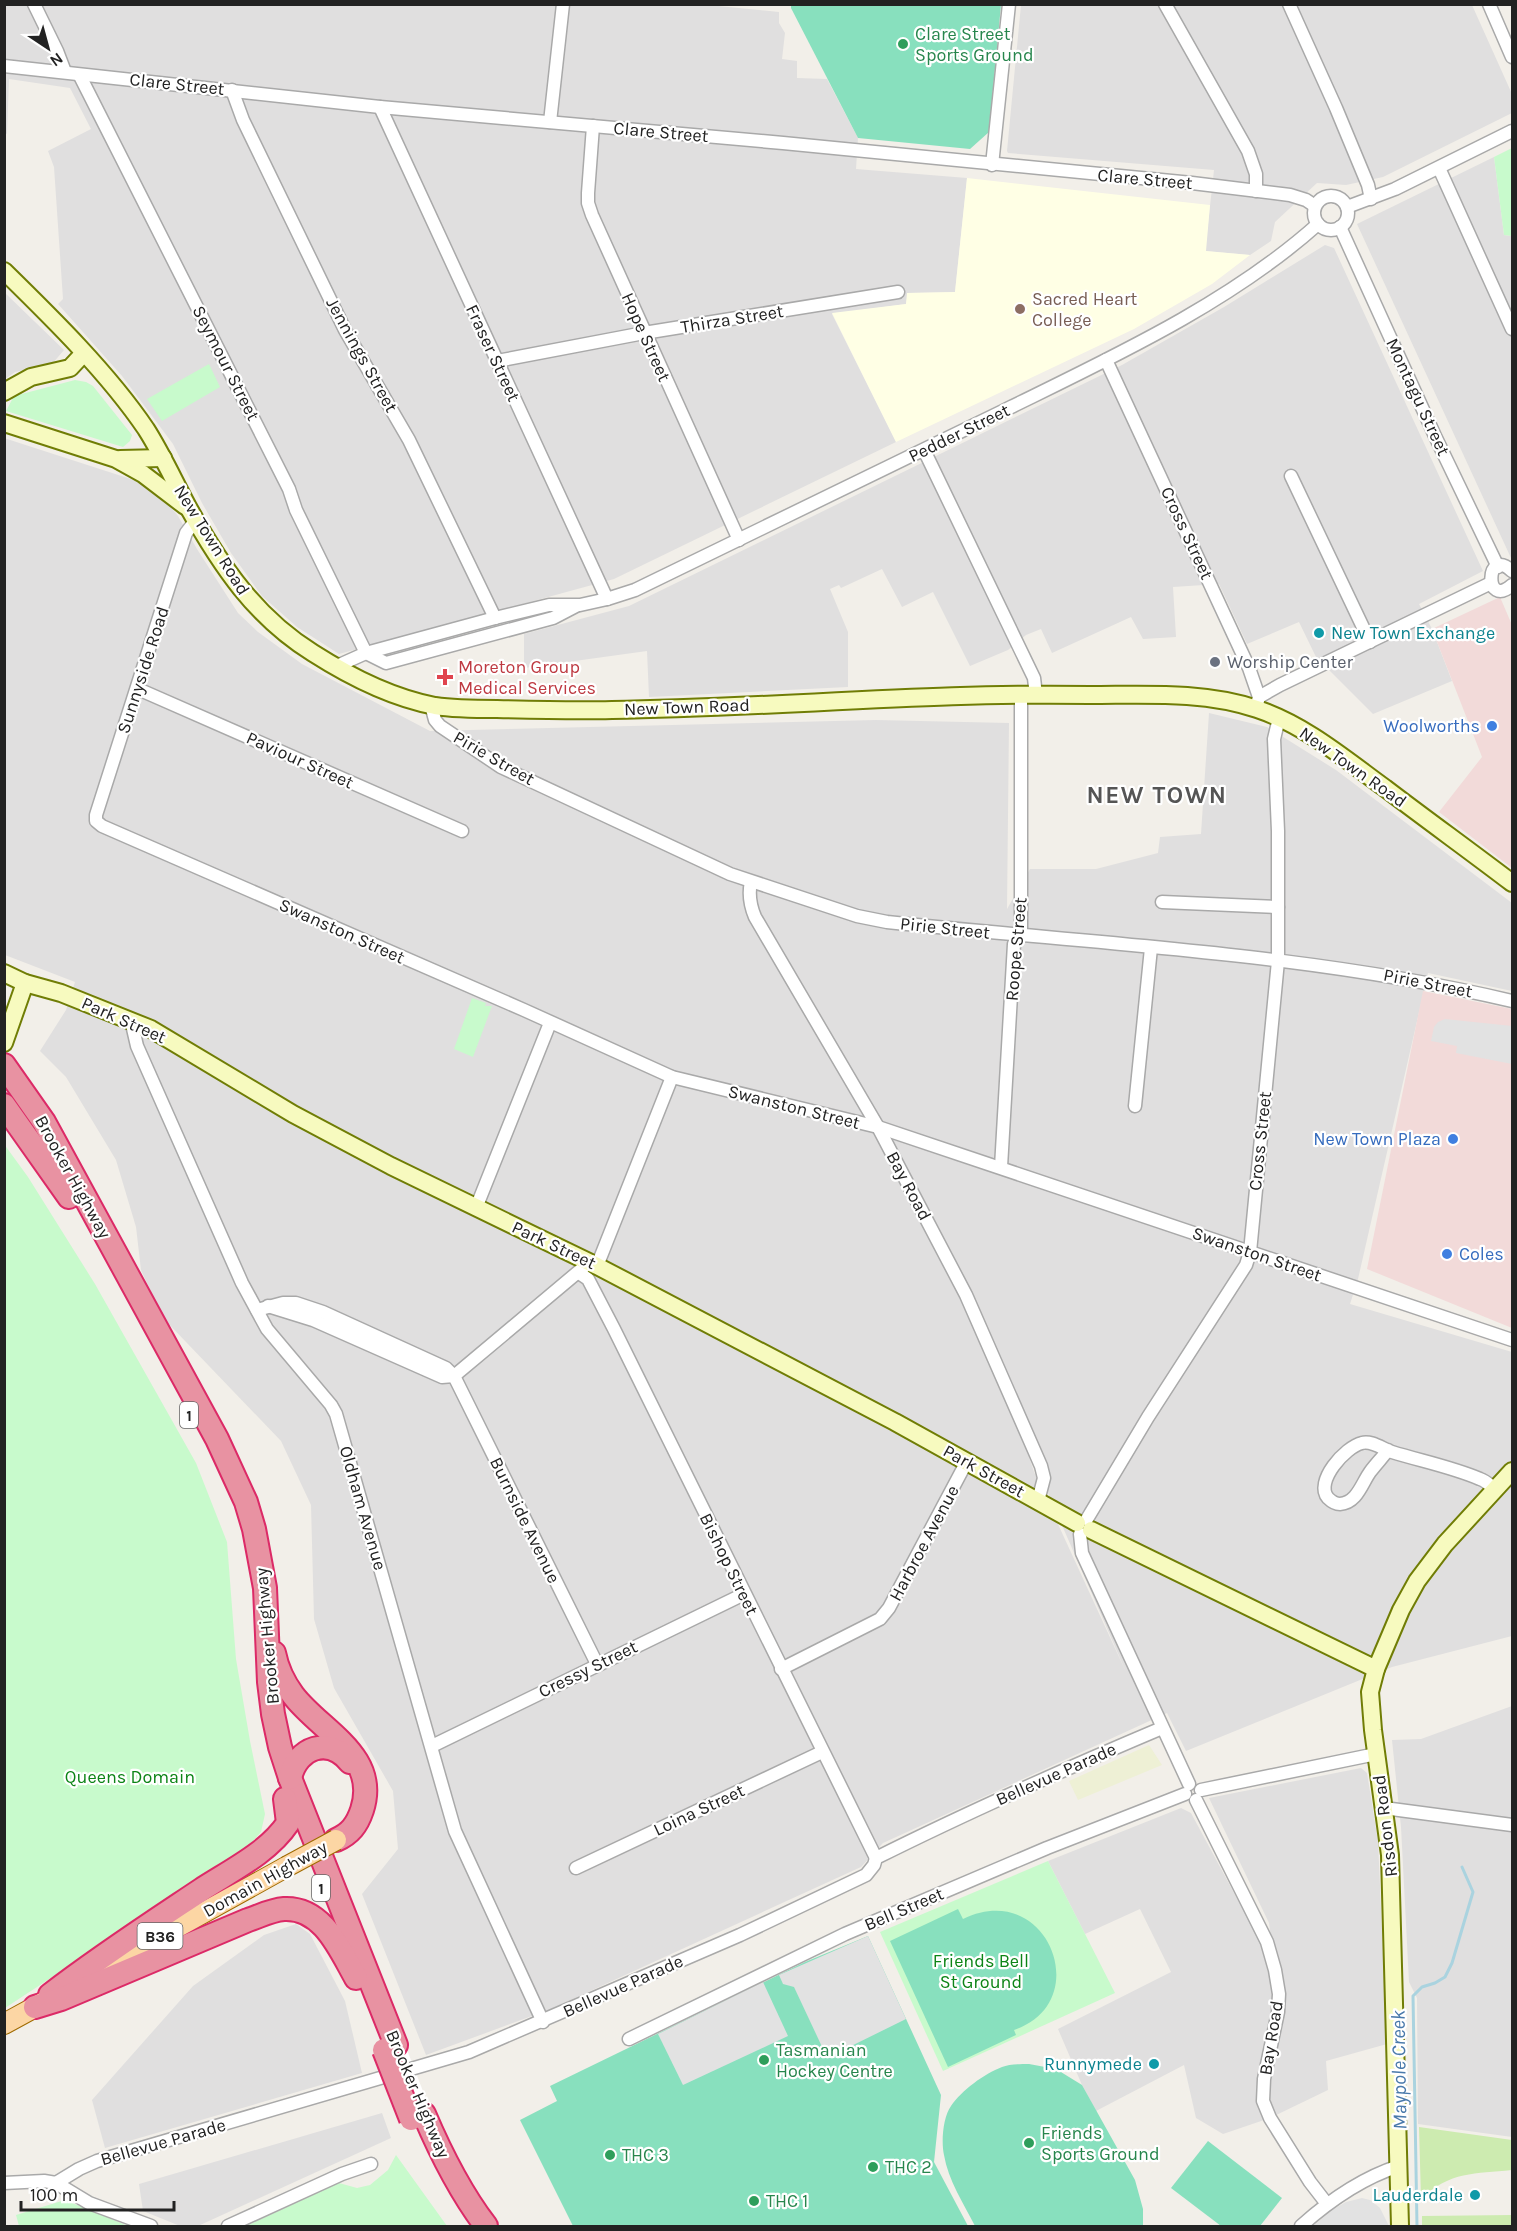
<svg xmlns="http://www.w3.org/2000/svg" width="1517" height="2231" font-family="Karla,sans-serif">
<rect width="100%" height="100%" fill="#f2efe9"/>
<g fill="#e0dfdf" fill-rule="evenodd">
<path d="M698,4l81,8v11l6,10 -3,26 15,2v17l30,1 31,59 -2,31 111,9 -12,114 -47,1 -2,11 -74,10 64,128 -282,137 -275,75 -42,-27 -35,-31 -31,-43 -29,-50 -29,-59 -51,-68 -64,-72 5,-5 -9,-132 -6,-16 43,-22 -21,-41 -61,-9 -2,55 -2,-1 -1,-128z"/>
<path d="M1021,5h451l40,89v19l-129,64 -37,8 -29,-2 -42,39 -4,19 -21,14 -45,-4 9,-81 -206,-17 -1,-2z"/>
<path d="M1494,157l10,78 8,1v321l-1,1 -154,-334z"/>
<path d="M1325,245l9,3 149,323 -64,33 13,25 20,52 -79,33 -57,-57 -17,-35 -52,22 -28,-60 -46,3 3,50 -33,2 -12,-22 -79,36 -11,-24 -15,6 -18,15 -38,16 -37,-74 -31,15 -20,-38 -41,19 -2,-3 -9,4 18,43v55l-199,10 -2,-46 -123,17v-34l105,-28 311,-152 182,-89 102,-58z"/>
<path d="M4,292l60,58 -12,14 -37,8 -10,7z"/>
<path d="M4,438l136,44 25,18 13,16 19,33 41,64 20,19 44,32 128,67 446,-11 133,3 -2,186 23,-40h66l62,-16 2,-16 41,-3 8,-121 58,14 69,43 176,133v88l-84,-18 -70,306 -8,25 162,48v284l-120,31 -206,84 -19,-38 -284,130 -22,24 -310,142 -125,46 -64,-161 36,-45 -5,-58 -59,-103 -20,-69 -3,-114 -30,-64 -118,-123 -22,-48 -5,-43 -20,-67 -50,-83 -26,-26 26,-41 9,-28 -70,-27zM1020,1429l106,243 -92,-200z"/>
<path d="M1512,1706v431l-94,-13 -1,-126 -8,-16 -8,-155 -9,-87 29,-1z"/>
<path d="M1361,1768l6,5 11,68 9,203 -61,17 2,29 -58,28 -47,16 -27,-16 -12,-53 -88,46 -14,-26 -24,-56 113,-57 -31,-63 -55,25 -37,-73 133,-53 10,5 84,156 -6,-46 -60,-125z"/>
<path d="M296,1924l14,10 35,67 17,72 -257,75 -13,-48 101,-114 71,-51z"/>
<path d="M382,2113l9,25 -193,88h-18l-37,-15 -4,-27z"/>
</g>
<g fill="#f2dad9">
<path d="M1500,597l12,28v243l-73,-56 43,-55 -50,-128z"/>
<path d="M1423,991l89,18v319l-145,-59z"/>
</g>
<path fill="#ffffe5" d="M967,178l243,27 -4,46 44,4 -38,29 -78,45 -238,113 -64,-129 74,-9 1,-11 48,-1z"/>
<path fill="#eef0d5" d="M1149,1745l13,20 -84,35 -9,-19z"/>
<g fill="#cdebb0">
<path d="M1419,2127l93,13v30c-37,4 -62,1 -91,29z"/>
<path d="M1512,2215v11h-90v-10z"/>
</g>
<g fill="#c8facc">
<path d="M1512,148v88l-8,-1 -10,-78z"/>
<path d="M209,364l11,23 -58,34 -15,-22z"/>
<path d="M75,380l11,2 7,4 39,49 -2,6 -7,6 -117,-36 8,-15z"/>
<path d="M472,998l14,5 -1,3h7l-19,51 -19,-8z"/>
<path d="M4,1144l24,33 67,107 101,179 31,79 9,117 14,82 15,73 -4,18 -18,20 -238,156z"/>
<path d="M1048,1861l67,132 -172,78 -63,-139z"/>
<path d="M396,2155l51,71h-201l93,-43 18,5 13,-3 18,-15z"/>
<path d="M65,2200l63,26h-109l-3,-11z"/>
</g>
<g fill="#88e0be">
<path d="M791,5h210l-12,127 -19,17 -112,-11 -67,-130z"/>
<path d="M958,1909l5,10c85,-41 133,84 51,111l2,5 -68,32 -58,-126z"/>
<path d="M868,1936l73,159 -7,67 34,64h-395l-53,-106 37,-19 -7,-15 255,-124z"/>
<path d="M1029,2064l27,5 26,16 53,95 8,29v17h-168c-11,-22 -27,-46 -31,-71 -3,-13 -1,-38 7,-49 11,-16 33,-32 51,-39 7,-3 19,-3 27,-3z"/>
<path d="M1208,2141l74,57 -22,28h-39l-50,-38z"/>
</g>
<g fill="#e2e2e2">
<path d="M1445,1019l67,7v38l-56,-11 1,-7 -26,-5 3,-14 4,-5z"/>
<path d="M868,1936l38,83 -71,35 -11,-3 -30,-64 -11,-3 -4,-9z"/>
<path d="M763,1982l25,54 -105,49 -25,-51z"/>
<path d="M1362,2198l8,2 10,8 9,18h-76l19,-16 14,-8z"/>
</g>
<path fill="#fff" d="M404,2042l27,70 -28,10 -27,-69z"/>
<g fill="none" stroke-linecap="round" stroke-linejoin="round">
<path stroke="#aad3df" stroke-width="3" d="M1417,2226l-4,-230 9,-9 13,-4 10,-6 7,-14 21,-71 -11,-25"/>
<g stroke="#a9a9a9" stroke-width="15">
<g id="street">
<path d="M34,4l23,47 8,21"/>
<path d="M1165,4l83,147 8,23v17"/>
<path d="M1289,4l47,104 32,77 3,14"/>
<path d="M1489,4l23,53"/>
<path d="M4,66l376,41 403,36 409,40 98,12 16,5 9,6"/>
<path d="M80,76l209,413 7,21 70,143"/>
<path d="M232,90l11,30 102,210 64,110 86,178"/>
<path d="M380,107l227,492"/>
<path d="M550,122l13,-118"/>
<path d="M593,126l-5,67v10l4,12 147,325"/>
<path d="M992,165l17,-161"/>
<path d="M1439,168l73,161"/>
<circle cx="1331" cy="213" r="17"/>
<path d="M1347,207l48,-18 117,-58"/>
<path d="M1340,227l95,209 63,131"/>
<path d="M1106,360l143,308 10,29 -3,11"/>
<path d="M497,361l147,-28 254,-41"/>
<path d="M924,450l110,228 2,17"/>
<path d="M1291,476l79,166"/>
<path d="M196,520l-10,13 -90,282v6l6,5 422,184 148,67 206,50 634,213"/>
<path d="M1512,571c-27,-25 -28,39 0,14"/>
<path d="M366,653l20,10 167,-45 23,-12"/>
<path d="M337,666l29,-13 129,-35 54,-13h31l27,-6 28,-9c125,-61 251,-121 376,-183 104,-51 220,-105 307,-183"/>
<path d="M138,689l324,142"/>
<path d="M1259,697l21,-12 211,-102"/>
<path d="M431,705l4,15 5,6 61,41 229,107 127,42 30,6c208,22 422,31 625,79"/>
<path d="M751,882c-3,13 -1,23 4,35l123,210 88,168 75,171 3,12 -6,23"/>
<path d="M1162,902l116,5"/>
<path d="M131,1020l6,26 105,237 25,46 64,76 5,9 119,417 88,191"/>
<path d="M1135,1106l16,-158"/>
<path d="M1001,1167l13,-223 7,-14v-235"/>
<path d="M476,1208l74,-185"/>
<path d="M597,1266l75,-189"/>
<path d="M579,1273l9,6 26,50 262,529"/>
<path d="M268,1306l45,14 129,57 12,-1"/>
<path d="M257,1310l26,-7h13l27,9 123,56 8,8 143,288"/>
<path d="M454,1376l130,-109"/>
<path d="M1388,1450c-6,8 -12,14 -18,22 -8,11 -13,31 -30,32 -5,0 -8,-2 -12,-6 -14,-16 17,-51 34,-55 9,-3 21,6 30,9 29,9 60,15 88,27 6,2 11,7 15,10"/>
<path d="M1087,1519l61,-102 98,-152 4,-13 28,-291v-130l-4,-92 5,-21"/>
<path d="M1080,1534l2,19 107,231"/>
<path d="M781,1669l99,-50 9,-11 77,-145"/>
<path d="M432,1746l312,-152"/>
<path d="M1201,1790l175,-36"/>
<path d="M1196,1800l71,142 8,28 4,24 -1,18 -14,67 -1,22 7,17 40,64 17,22"/>
<path d="M1384,1808l128,17"/>
<path d="M576,1868l246,-116"/>
<path d="M629,2039l216,-105 202,-86 138,-54"/>
<path d="M4,2183l40,-2 12,2 33,20 62,23"/>
<path d="M56,2183l23,-14 18,-8 372,-109 271,-117 126,-60 8,-10 2,-7c94,-47 189,-89 286,-130"/>
<path d="M228,2226l114,-52 29,-10"/>
<path d="M1301,2226c28,-25 61,-48 98,-60"/>
</g>
</g>
<g stroke="#707d05" stroke-width="20">
<g id="secondary">
<path d="M4,271c49,48 104,102 142,158 16,25 28,52 42,78 33,59 67,110 125,146 36,23 80,45 122,53 20,3 41,3 62,3 38,1 76,2 115,1 159,-2 319,-18 478,-15 55,0 114,-4 167,14 48,16 88,50 128,79 42,32 85,63 127,95"/>
<path d="M4,392l27,-15 39,-9 14,-15"/>
<path d="M4,423l112,36 27,15 42,32"/>
<path d="M120,459l43,-1"/>
<path d="M4,973l21,10 36,10 90,36 142,85 98,52 206,100 298,156 182,101"/>
<path d="M4,1043l21,-60"/>
<path d="M1091,1530l285,139"/>
<path d="M1400,2226l-10,-371 -17,-125 -3,-38 6,-23 25,-59 16,-29 28,-37 67,-73"/>
</g>
</g>
<g stroke="#a06b00" stroke-width="22">
<g id="primary">
<path d="M89,1976l197,-109"/>
<path d="M4,2024l44,-24"/>
</g>
</g>
<g stroke="#dc2a67" stroke-width="26">
<g id="highway">
<path d="M4,1065l40,57 173,317 29,63 8,27 11,59 4,94 4,32 7,33 10,31 106,267"/>
<path d="M4,1105l65,92"/>
<path d="M274,1653c3,15 10,30 19,42 27,36 87,60 69,115 -5,15 -12,24 -26,30"/>
<path d="M290,1778c7,-31 39,-42 60,-16"/>
<path d="M50,1995c49,-38 100,-71 151,-105 29,-19 67,-37 87,-67l-3,-24"/>
<path d="M35,2007l26,-8 187,-79c12,-4 23,-10 36,-11 39,-2 56,41 72,69"/>
<path d="M424,2114c17,40 36,78 62,112"/>
</g>
</g>
<use href="#street" stroke="#fff" stroke-width="12"/>
<use href="#secondary" stroke="#f7fabf" stroke-width="16"/>
<use href="#primary" stroke="#fcd6a4" stroke-width="20"/>
<use href="#highway" stroke="#e892a2" stroke-width="22"/>
<g stroke="#a06b00" stroke-width="22" stroke-linecap="butt">
<path id="primary-bridge" d="M286,1867l50,-27"/>
</g>
<g stroke="#dc2a67" stroke-width="26" stroke-linecap="butt">
<path id="highway-bridge" d="M384,2050l27,69"/>
</g>
<use href="#primary-bridge" stroke="#fcd6a4" stroke-width="20"/>
<use href="#highway-bridge" stroke="#e892a2" stroke-width="22"/>
</g>
<g fill="#2e9e5b" stroke="#fff" stroke-width="2">
<circle cx="903" cy="44" r="6"/>
<circle cx="764" cy="2060" r="6"/>
<circle cx="1029" cy="2143" r="6"/>
<circle cx="610" cy="2155" r="6"/>
<circle cx="873" cy="2167" r="6"/>
<circle cx="754" cy="2201" r="6"/>
</g>
<circle fill="#8d6e63" stroke="#fff" stroke-width="2" cx="1020" cy="309" r="6"/>
<g fill="#0f9aa8" stroke="#fff" stroke-width="2">
<circle cx="1319" cy="633" r="6"/>
<circle cx="1154" cy="2064" r="6"/>
<circle cx="1475" cy="2195" r="6"/>
</g>
<circle fill="#6b7280" stroke="#fff" stroke-width="2" cx="1215" cy="662" r="6"/>
<path fill="#e0444e" stroke="#fff" stroke-width="2" d="M442 668h6v6h6v6h-6v6h-6v-6h-6v-6h6z"/>
<g fill="#3f7fe0" stroke="#fff" stroke-width="2">
<circle cx="1492" cy="726" r="6"/>
<circle cx="1453" cy="1139" r="6"/>
<circle cx="1447" cy="1254" r="6"/>
</g>
<g text-anchor="middle" dominant-baseline="central" stroke-width="4.5" stroke-linejoin="round" paint-order="stroke">
<g fill="#fff" stroke="#646464" stroke-width="1.5">
<rect x="180" y="1402" width="18" height="26" rx="4.5"/>
<rect x="312" y="1875" width="18" height="26" rx="4.5"/>
<rect x="137.5" y="1923" width="45" height="26" rx="4.5"/>
</g>
<g font-size="16" font-weight="bold" fill="#222">
<text x="189" y="1415">1</text>
<text x="321" y="1888">1</text>
<text x="160" y="1936">B36</text>
</g>
<g font-size="18" fill="#27864d" stroke="#fff" text-anchor="start">
<text x="915" y="34">Clare Street<tspan x="915" dy="21">Sports Ground</tspan></text>
<text x="776" y="2050">Tasmanian<tspan x="776" dy="21">Hockey Centre</tspan></text>
<text x="1041" y="2133">Friends<tspan x="1041" dy="21">Sports Ground</tspan></text>
<text x="622" y="2155">THC 3</text>
<text x="885" y="2167">THC 2</text>
<text x="766" y="2201">THC 1</text>
</g>
<g font-size="18" fill="#222" stroke="#fff">
<text transform="translate(177 84) rotate(6)">Clare Street</text>
<text transform="translate(661 132) rotate(5)">Clare Street</text>
<text transform="translate(1145 179) rotate(5)">Clare Street</text>
<text transform="translate(732 319) rotate(-9)">Thirza Street</text>
<text transform="translate(646 337) rotate(66)">Hope Street</text>
<text transform="translate(493 353) rotate(65)">Fraser Street</text>
<text transform="translate(362 355) rotate(61)">Jennings Street</text>
<text transform="translate(226 363) rotate(63)">Seymour Street</text>
<text transform="translate(1418 397) rotate(65)">Montagu Street</text>
<text transform="translate(959 433) rotate(-26)">Pedder Street</text>
<text transform="translate(1187 533) rotate(65)">Cross Street</text>
<text transform="translate(212 540) rotate(58)">New Town Road</text>
<text transform="translate(143 670) rotate(-72)">Sunnyside Road</text>
<text transform="translate(687 707) rotate(-2)">New Town Road</text>
<text transform="translate(494 758) rotate(30)">Pirie Street</text>
<text transform="translate(300 760) rotate(24)">Paviour Street</text>
<text transform="translate(1353 767) rotate(35)">New Town Road</text>
<text transform="translate(945 928) rotate(6)">Pirie Street</text>
<text transform="translate(342 931) rotate(24)">Swanston Street</text>
<text transform="translate(1016 949) rotate(-85)">Roope Street</text>
<text transform="translate(1428 983) rotate(11)">Pirie Street</text>
<text transform="translate(124 1020) rotate(24)">Park Street</text>
<text transform="translate(794 1107) rotate(14)">Swanston Street</text>
<text transform="translate(1260 1141) rotate(-84)">Cross Street</text>
<text transform="translate(73 1177) rotate(61)">Brooker Highway</text>
<text transform="translate(909 1186) rotate(62)">Bay Road</text>
<text transform="translate(554 1245) rotate(25)">Park Street</text>
<text transform="translate(1257 1254) rotate(19)">Swanston Street</text>
<text transform="translate(984 1471) rotate(29)">Park Street</text>
<text transform="translate(363 1508) rotate(74)">Oldham Avenue</text>
<text transform="translate(525 1520) rotate(64)">Burnside Avenue</text>
<text transform="translate(924 1543) rotate(-62)">Harbroe Avenue</text>
<text transform="translate(729 1564) rotate(64)">Bishop Street</text>
<text transform="translate(267 1636) rotate(-95)">Brooker Highway</text>
<text transform="translate(588 1669) rotate(-26)">Cressy Street</text>
<text transform="translate(1056 1774) rotate(-24)">Bellevue Parade</text>
<text transform="translate(699 1810) rotate(-25)">Loina Street</text>
<text transform="translate(1385 1826) rotate(-97)">Risdon Road</text>
<text transform="translate(265 1879) rotate(-29)">Domain Highway</text>
<text transform="translate(904 1909) rotate(-23)">Bell Street</text>
<text transform="translate(623 1986) rotate(-24)">Bellevue Parade</text>
<text transform="translate(1271 2038) rotate(-81)">Bay Road</text>
<text transform="translate(418 2094) rotate(67)">Brooker Highway</text>
<text transform="translate(163 2142) rotate(-16)">Bellevue Parade</text>
</g>
<g font-size="18" fill="#785e54" stroke="#fff" text-anchor="start">
<text x="1032" y="299">Sacred Heart<tspan x="1032" dy="21">College</tspan></text>
</g>
<g font-size="18" fill="#0d838f" stroke="#fff" text-anchor="end">
<text x="1331" y="633" text-anchor="start">New Town Exchange</text>
<text x="1142" y="2064">Runnymede</text>
<text x="1463" y="2195">Lauderdale</text>
</g>
<g font-size="18" fill="#5b616d" stroke="#fff" text-anchor="start">
<text x="1227" y="662">Worship Center</text>
</g>
<g font-size="18" fill="#be3a42" stroke="#fff" text-anchor="start">
<text x="458" y="667">Moreton Group<tspan x="458" dy="21">Medical Services</tspan></text>
</g>
<g font-size="18" fill="#366cbe" stroke="#fff" text-anchor="end">
<text x="1480" y="726">Woolworths</text>
<text x="1441" y="1139">New Town Plaza</text>
<text x="1459" y="1254" text-anchor="start">Coles</text>
</g>
<g font-size="18" fill="#0c8416" stroke="#fff">
<text x="130" y="1777">Queens Domain</text>
<text x="981" y="1961">Friends Bell<tspan x="981" dy="21">St Ground</tspan></text>
</g>
<g font-size="20" font-style="italic" fill="#4a7aab" stroke="#fff">
<text transform="translate(1399 2070) rotate(-91)">Maypole Creek</text>
</g>
<g font-size="24" font-weight="bold" letter-spacing="1.5" fill="#555" stroke="#fff">
<text x="1157" y="795">NEW TOWN</text>
</g>
</g>
<rect width="1517" height="2231" fill="none" stroke="#222222" stroke-width="12"/>
<g transform="translate(48 48) rotate(144)" stroke="#ffffff" stroke-width="4.5" paint-order="stroke">
<path d="M0-4.5L10 22L0 15L-10 22Z" fill="#222222"/>
<text y="-9" font-size="16" font-weight="bold" text-anchor="middle" fill="#222222">N</text>
</g>
<path d="M21 2201v9h153v-9" fill="none" stroke="#222222" stroke-width="3"/>
<text x="30" y="2201" font-size="18" fill="#222222" stroke="#ffffff" stroke-width="4.5" paint-order="stroke">100 m</text>
</svg>
